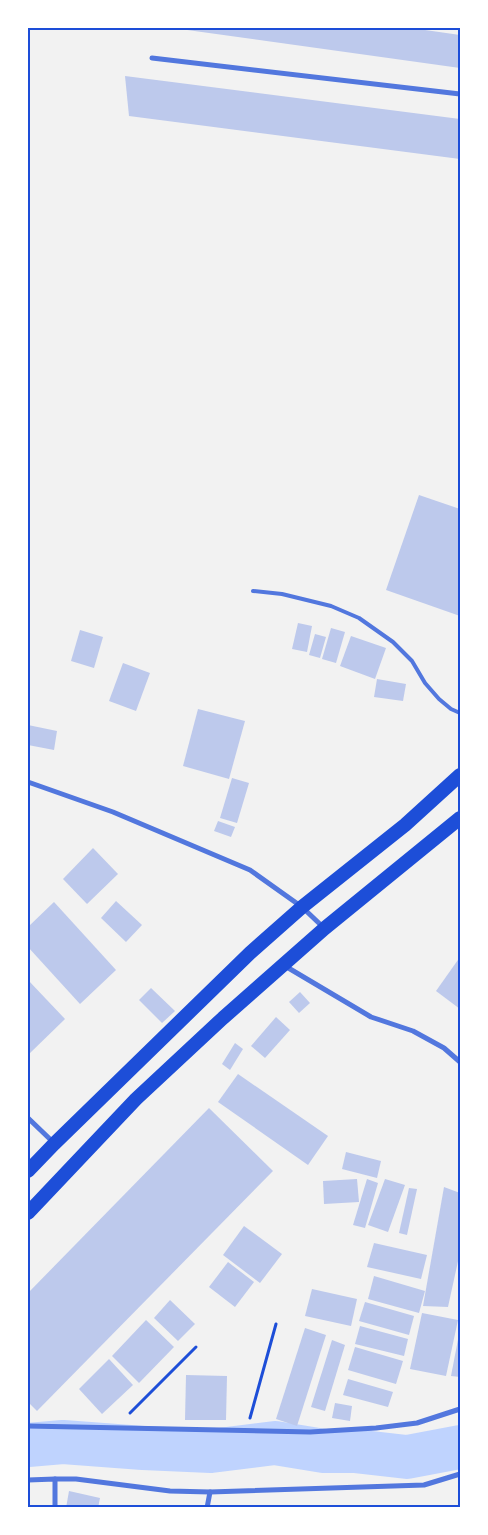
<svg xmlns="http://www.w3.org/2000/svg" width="488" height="1535" font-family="Figtree,sans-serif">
<rect width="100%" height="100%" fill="#f2f2f2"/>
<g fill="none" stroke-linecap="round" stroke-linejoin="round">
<path stroke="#bfd3fe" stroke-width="44" d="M28,1445l35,-3 80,6 68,3 64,-8 49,8h30l53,6 53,-10"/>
</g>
<g fill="#bdc9ec">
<path d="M180,28h231l49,7v33l-280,-39z"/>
<path d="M125,76l335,43v40l-331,-43z"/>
<path d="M419,495l41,14v107l-74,-26z"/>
<path d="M298,623l14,3 -5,26 -15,-3z"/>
<path d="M331,628l14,4 -9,31 -14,-4z"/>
<path d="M80,630l23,7 -9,31 -23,-7z"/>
<path d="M315,634l11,3 -6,21 -11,-3z"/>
<path d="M351,636l35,12 -11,31 -35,-13z"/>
<path d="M123,663l27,10 -14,38 -27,-10z"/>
<path d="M377,679l29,5 -3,17 -29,-4z"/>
<path d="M198,709l47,12 -16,58 -46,-13z"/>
<path d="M28,725l29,6 -3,19 -26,-5z"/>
<path d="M232,778l17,5 -12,40 -17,-5z"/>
<path d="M218,821l17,6 -4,10 -17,-6z"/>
<path d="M93,848l25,26 -31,30 -24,-25z"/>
<path d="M116,901l26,24 -16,17 -25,-24z"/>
<path d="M54,902l62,68 -36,34 -52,-57v-20z"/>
<path d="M460,957v52l-24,-18z"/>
<path d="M28,980l37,39 -37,36z"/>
<path d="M151,988l24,23 -13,12 -23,-23z"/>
<path d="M300,992l10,11 -11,10 -10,-11z"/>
<path d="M276,1017l14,13 -25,28 -14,-12z"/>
<path d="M235,1043l8,6 -13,21 -8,-6z"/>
<path d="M238,1074l90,62 -20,29 -90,-63z"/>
<path d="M209,1108l64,63 -236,240 -9,-9v-109z"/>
<path d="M346,1152l35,9 -4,17 -35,-9z"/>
<path d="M357,1179l2,23 -35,2 -1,-23z"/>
<path d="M367,1179l11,4 -13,45 -12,-3z"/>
<path d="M385,1179l20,6 -17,47 -20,-7z"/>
<path d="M444,1187l16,6v59l-12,55 -25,-1z"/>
<path d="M409,1188l8,1 -10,46 -8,-2z"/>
<path d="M244,1226l38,28 -22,29 -37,-28z"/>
<path d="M374,1243l53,12 -6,24 -54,-12z"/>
<path d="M228,1262l26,20 -19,25 -26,-20z"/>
<path d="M374,1276l51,15 -6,22 -51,-14z"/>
<path d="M312,1289l45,10 -6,27 -46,-10z"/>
<path d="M170,1300l25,24 -17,17 -24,-23z"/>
<path d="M365,1302l49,14 -5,19 -50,-14z"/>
<path d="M422,1313l36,7 -12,56 -36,-7z"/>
<path d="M146,1320l28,27 -35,36 -27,-27z"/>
<path d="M360,1326l48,13 -4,17 -49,-12z"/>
<path d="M305,1328l21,7 -29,91 -21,-7z"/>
<path d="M460,1329v48l-9,-1z"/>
<path d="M332,1340l13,5 -20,66 -14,-4z"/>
<path d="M355,1347l48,14 -7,23 -48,-14z"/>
<path d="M109,1359l24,26 -31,29 -23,-25z"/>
<path d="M186,1375l41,1 -1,44h-41z"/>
<path d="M348,1379l45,13 -5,15 -45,-12z"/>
<path d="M335,1403l17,3 -2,15 -18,-3z"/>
<path d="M69,1491l31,7 -2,10h-32z"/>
</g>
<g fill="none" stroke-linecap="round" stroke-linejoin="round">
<g stroke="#1d4ed8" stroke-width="3">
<path d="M130,1413l66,-66"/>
<path d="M250,1418l26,-94"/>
</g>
<path stroke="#5277de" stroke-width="4" d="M253,591l29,3 49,12 28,12 34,24 19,19 13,22 14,16 12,10 9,4"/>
<g stroke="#5277de" stroke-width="5">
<path d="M152,58l308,36"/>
<path d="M28,782l85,30 137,58 52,37 21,20"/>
<path d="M285,966l86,51 42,14 31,17 16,14"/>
<path d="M28,1118l26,25"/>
<path d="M28,1426l282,6 66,-4 41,-5 43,-14"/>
<path d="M55,1479h21l94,12 40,1 214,-7 36,-11"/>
<path d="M28,1480l27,-1v29"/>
<path d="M207,1508l3,-16"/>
</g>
<g stroke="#1d4ed8" stroke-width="14">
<path d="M28,1171l26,-27 196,-191 52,-46 103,-82 55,-50"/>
<path d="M28,1213l108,-114 87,-81 102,-90 135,-110"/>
</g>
</g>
<rect width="488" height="1535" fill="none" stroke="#ffffff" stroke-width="58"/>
<rect x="29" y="29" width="430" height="1477" fill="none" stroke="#1d4ed8" stroke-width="2"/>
</svg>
